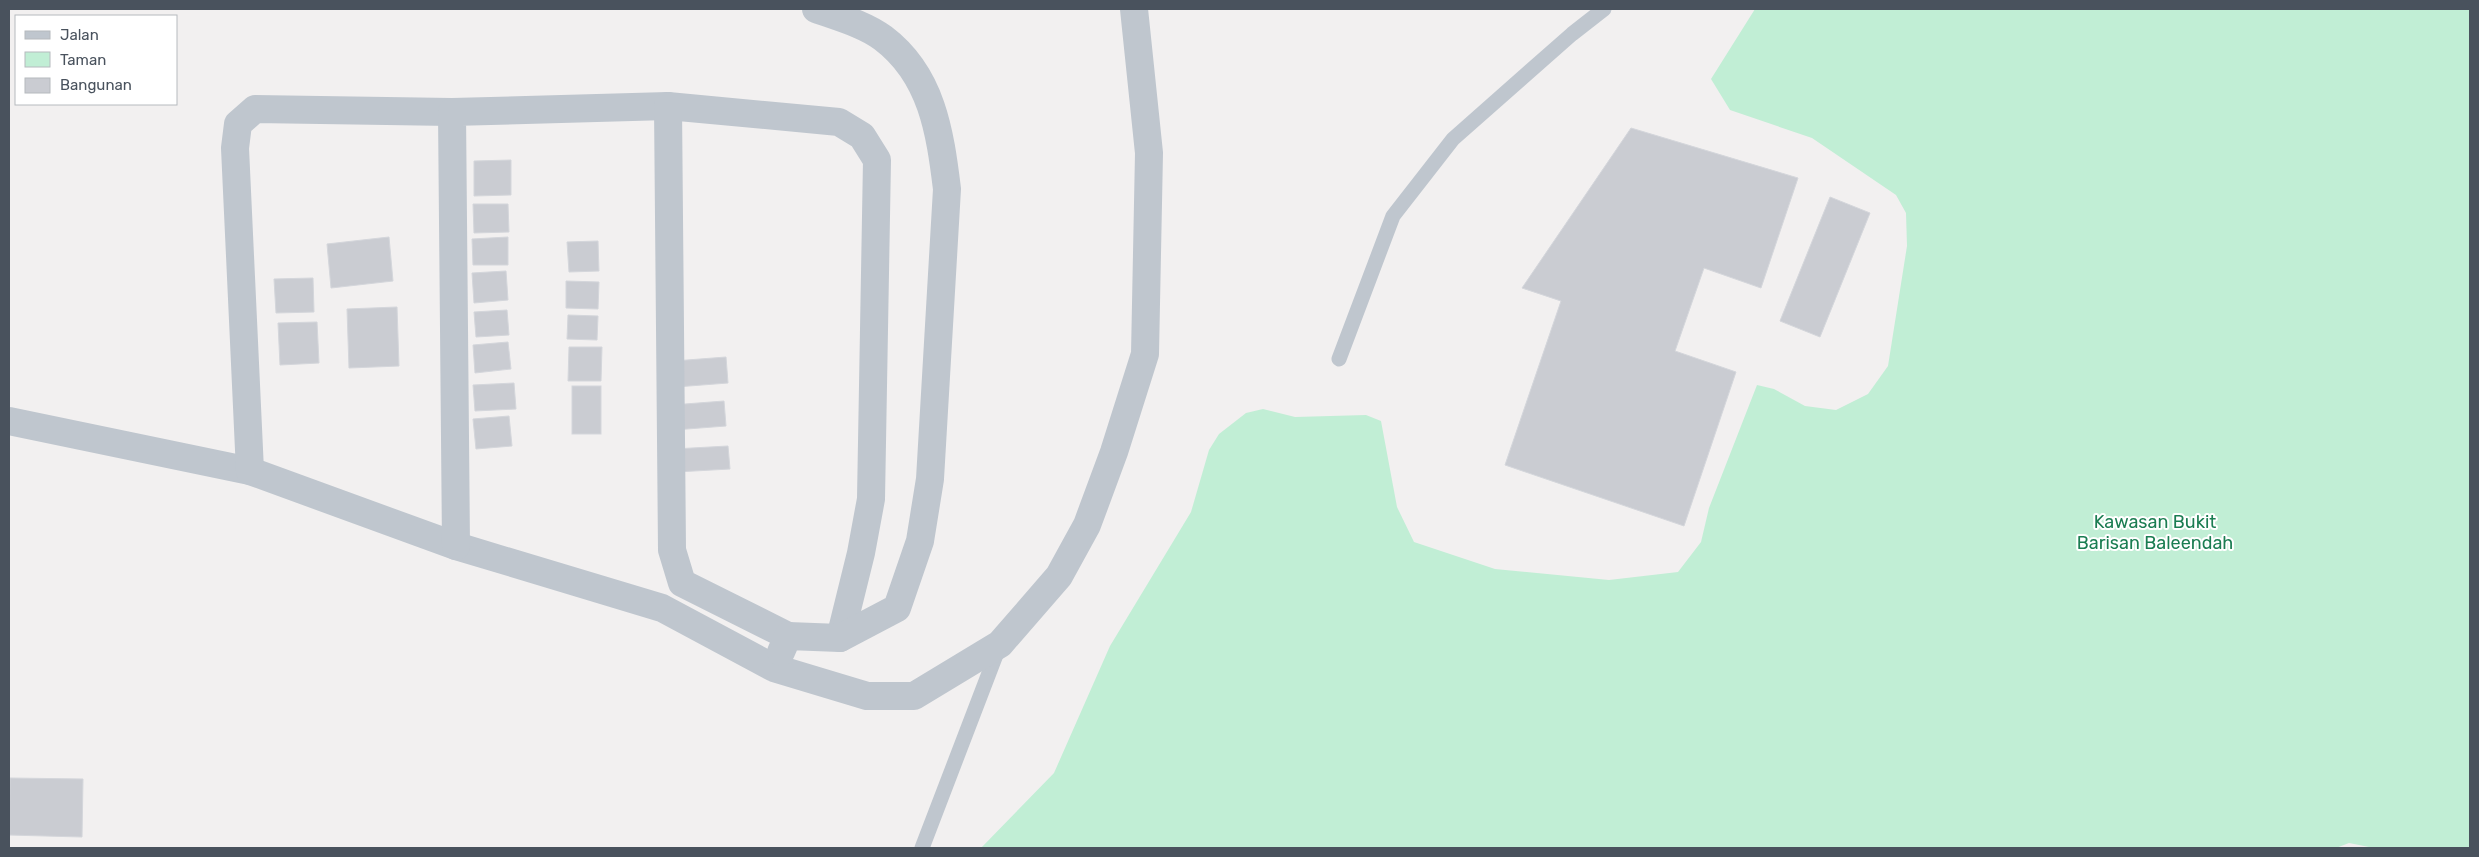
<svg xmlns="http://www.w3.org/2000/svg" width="2479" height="857" font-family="Rubik,sans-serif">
<rect width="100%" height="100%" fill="#f2f0f0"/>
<path fill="#c1eed5" d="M1755,9h715v839h-96l-25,-5 -13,5h-1355l73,-75 56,-127 81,-134 18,-62 10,-16 27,-21 17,-4 32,8 71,-2 15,6 16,86 17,35 81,27 114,11 69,-8 23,-30 8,-34 48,-123 17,4 31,17 31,4 32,-16 20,-28 19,-120 -1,-33 -10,-18 -84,-57 -82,-28 -19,-31z"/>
<g fill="#caccd2" stroke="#d4d6db">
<path d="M1631,128l167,50 -37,110 -57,-20 -29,83 61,21 -52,154 -179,-61 56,-164 -39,-13z"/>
<path d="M511,160v35l-37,1v-35z"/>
<path d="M1830,197l40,16 -50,124 -40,-16z"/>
<path d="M473,204h35l1,28 -35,1z"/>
<path d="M389,237l4,44 -62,7 -4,-44z"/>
<path d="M508,237v28h-35l-1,-26z"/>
<path d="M598,241l1,30 -30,1 -2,-30z"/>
<path d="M506,271l2,29 -34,3 -2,-30z"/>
<path d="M313,278l1,34 -38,1 -2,-34z"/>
<path d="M566,281l33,1 -1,27 -32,-1z"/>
<path d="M397,307l2,59 -50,2 -2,-59z"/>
<path d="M507,310l2,25 -33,2 -2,-25z"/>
<path d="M568,315l30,1 -1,24 -30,-1z"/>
<path d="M317,322l2,41 -39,2 -2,-42z"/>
<path d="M508,342l3,27 -36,4 -2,-28z"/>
<path d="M569,347h33l-1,34h-33z"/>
<path d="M726,357l2,26 -52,4 -2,-26z"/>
<path d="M514,383l2,26 -41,2 -2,-26z"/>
<rect x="572" y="386" width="29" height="48"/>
<path d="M724,401l2,25 -52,4 -2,-25z"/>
<path d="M509,416l3,30 -36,3 -3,-30z"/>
<path d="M728,446l2,23 -54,3 -2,-23z"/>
<path d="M10,778l73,1 -1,58 -73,-2z"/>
</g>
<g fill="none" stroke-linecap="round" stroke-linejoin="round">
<g stroke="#bfc6ce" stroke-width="15">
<path d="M1339,359l54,-143 60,-77 119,-105 32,-25"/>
<path d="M922,848l77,-201"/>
</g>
<g stroke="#bfc6ce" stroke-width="28">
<path d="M9,421l241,50 206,75 206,62 112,60 93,28h47l86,-52 59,-68 28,-51 27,-73 31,-98 4,-201 -15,-144"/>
<path d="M250,471l-15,-323 3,-24 17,-15 197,3"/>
<path d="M456,546l-4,-434 216,-6"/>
<path d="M788,636l-106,-53 -10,-33 -4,-444 171,16 23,14 15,24 -6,339 -10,54 -21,85"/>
<path d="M781,652l7,-16 52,2 57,-30 23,-67 10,-62 17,-290c-7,-57 -15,-114 -64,-151 -19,-14 -45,-21 -67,-29"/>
</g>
</g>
<g text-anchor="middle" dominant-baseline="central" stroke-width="4" stroke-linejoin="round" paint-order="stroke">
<g font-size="18" fill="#1b7d52" stroke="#fff">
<text x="2155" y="522">Kawasan Bukit<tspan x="2155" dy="21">Barisan Baleendah</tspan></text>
</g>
</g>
<rect width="2479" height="857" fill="none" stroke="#49525d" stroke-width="20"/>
<rect x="15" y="15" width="162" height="90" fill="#ffffff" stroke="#b6babe"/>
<rect x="25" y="31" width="25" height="8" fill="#bfc6ce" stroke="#b6babe"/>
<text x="60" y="40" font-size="15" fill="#49525d">Jalan</text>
<rect x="25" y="52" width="25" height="15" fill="#c1eed5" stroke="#b6babe"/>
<text x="60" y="65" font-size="15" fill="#49525d">Taman</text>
<rect x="25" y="78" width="25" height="15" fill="#caccd2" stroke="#b6babe"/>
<text x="60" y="90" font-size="15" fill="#49525d">Bangunan</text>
</svg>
